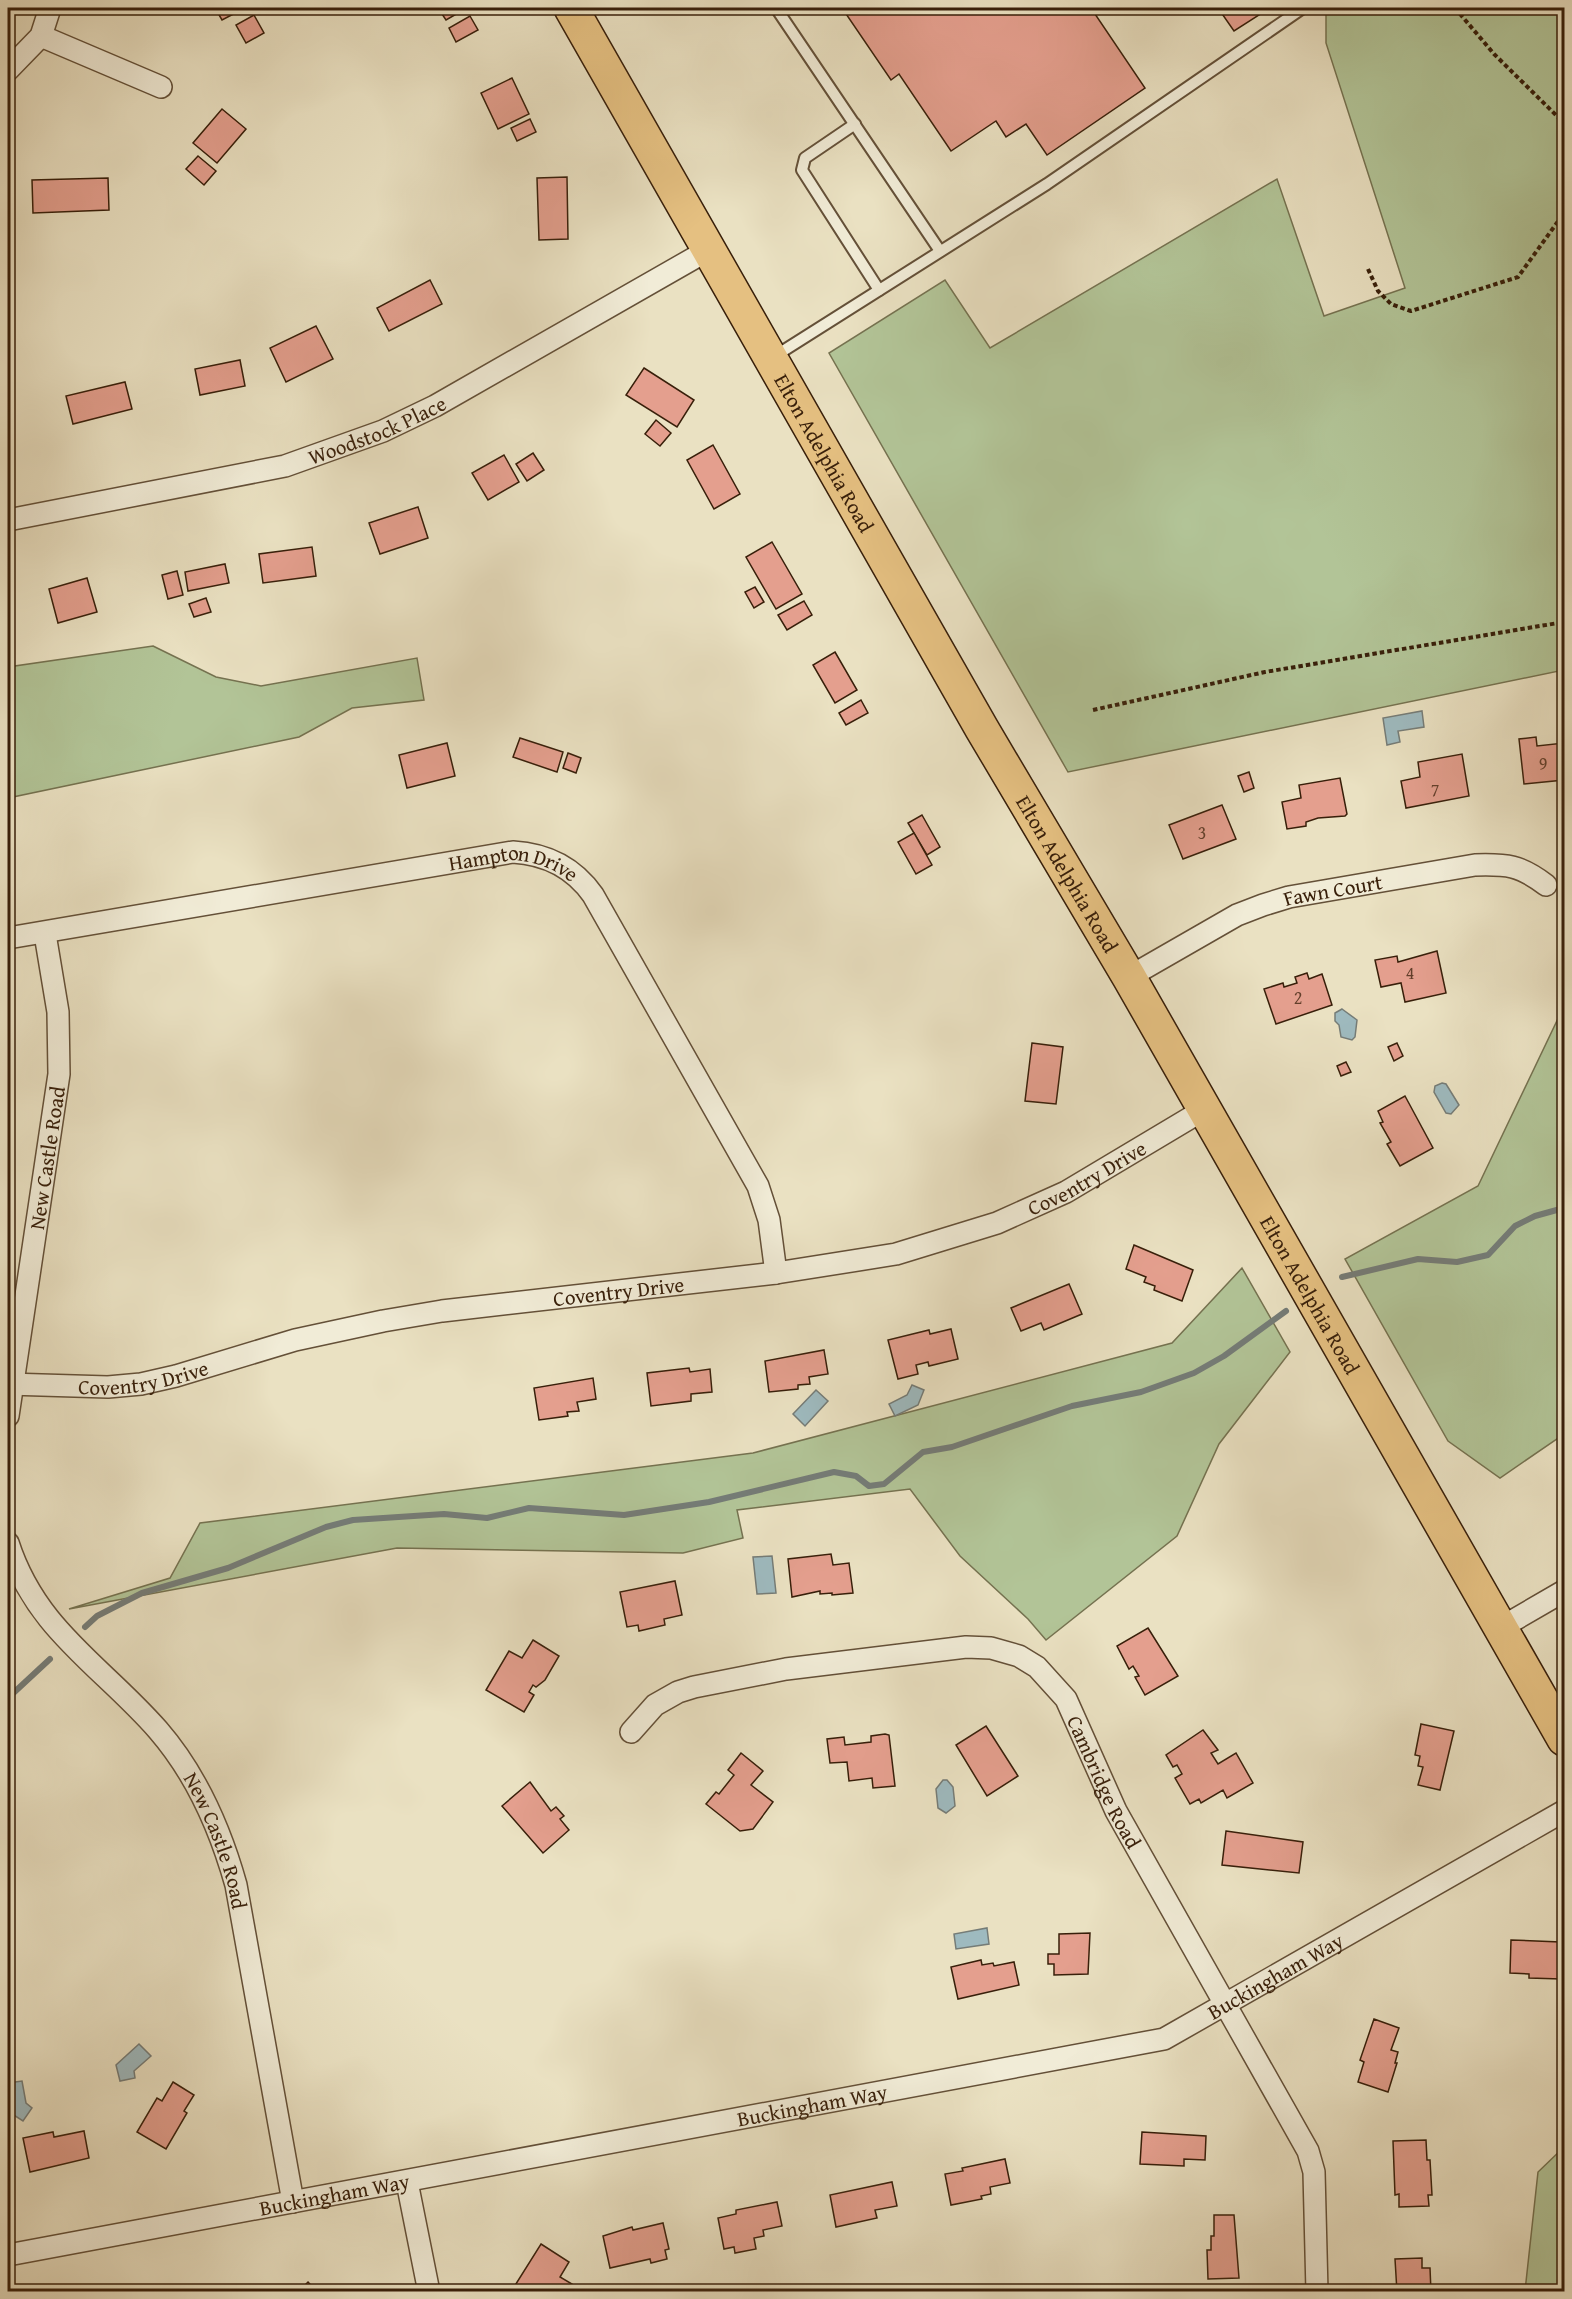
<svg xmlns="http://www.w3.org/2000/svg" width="1572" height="2299" font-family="'Gentium Book Plus',serif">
<rect width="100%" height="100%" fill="#eae1c2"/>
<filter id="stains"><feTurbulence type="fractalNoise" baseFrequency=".00333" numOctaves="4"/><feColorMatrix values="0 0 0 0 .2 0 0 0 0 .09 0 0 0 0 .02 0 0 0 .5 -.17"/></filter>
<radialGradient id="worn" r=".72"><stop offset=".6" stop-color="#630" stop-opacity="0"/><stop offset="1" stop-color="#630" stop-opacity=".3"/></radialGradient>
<g fill="#b2c497" stroke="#757250" stroke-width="1.5">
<path d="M1326,8h238v662l-496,102 -239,-419 116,-73 45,68 287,-169 47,137 81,-28 -79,-245z"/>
<path d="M153,646l63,31 45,9 156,-28 7,42 -72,8 -53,29 -291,61v-131z"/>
<path d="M1564,1006v428l-64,44 -52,-37 -103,-182 133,-73z"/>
<path d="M1242,1268l48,84 -71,92 -42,92 -131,104 -18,-21 -68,-63 -50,-67 -173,21 6,28 -60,15 -286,-5 -328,61 101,-31 30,-55 553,-70 419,-110z"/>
<path d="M1564,2147v144h-39l13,-119z"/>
</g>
<g fill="#9ebabf" stroke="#757c77" stroke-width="1.5">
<path d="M1422,711l2,16 -26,4 2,11 -13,3 -4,-27z"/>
<path d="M1342,1009l15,11 -2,17 -3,3 -11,-3 -2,-12 -4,-4v-8z"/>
<path d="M1442,1083l4,1 13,21 -8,9 -5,-1 -12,-21 1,-6z"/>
<path d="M912,1385l12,5 -6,15 -23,11 -6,-12 18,-9z"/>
<path d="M816,1390l12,11 -23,25 -12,-12z"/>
<path d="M772,1556l4,37 -19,1 -4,-37z"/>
<path d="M943,1780h4l6,7 2,19 -9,7 -8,-5 -2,-19z"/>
<path d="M987,1928l2,16 -33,5 -2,-15z"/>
<path d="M139,2044l12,12 -17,15 1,7 -15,3 -4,-16z"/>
<path d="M22,2081l4,22 6,5 -9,13 -14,-9 -1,-29z"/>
</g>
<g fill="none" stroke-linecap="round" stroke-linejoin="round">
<g stroke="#757c77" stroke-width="6">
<path d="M1342,1277l76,-18 39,3 31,-7 27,-29 20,-10 29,-8"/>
<path d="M85,1627l12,-11 45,-23 86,-25 98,-41 27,-7 91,-6 43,4 42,-10 95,7 85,-13 125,-30 22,4 13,10 15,-2 39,-32 29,-5 120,-41 69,-14 53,-19 30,-17 62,-45"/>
<path d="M8,1698l42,-39"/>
</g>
</g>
<g fill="#e49f8e" stroke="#381f0a" stroke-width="1.5">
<path d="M215,8h30l-23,12z"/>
<path d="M438,8h29l-21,12z"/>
<path d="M842,8h249l54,80 -98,67 -21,-31 -20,13 -10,-16 -45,30 -52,-77 -8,6z"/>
<path d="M1218,8h52l-36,23z"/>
<path d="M254,15l10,18 -18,10 -10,-18z"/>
<path d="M470,16l8,14 -22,12 -7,-14z"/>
<path d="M512,78l17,36 -31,15 -17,-36z"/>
<path d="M222,109l24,20 -29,34 -24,-20z"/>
<path d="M530,119l6,13 -19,9 -6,-13z"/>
<path d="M198,156l18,15 -12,14 -18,-16z"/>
<path d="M567,177l1,62 -29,1 -2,-62z"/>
<path d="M108,178l1,32 -76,3 -1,-33z"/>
<path d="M430,280l12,24 -53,27 -12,-23z"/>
<path d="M316,326l17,33 -47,23 -16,-34z"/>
<path d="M240,360l5,26 -45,9 -5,-26z"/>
<path d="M644,368l50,32 -17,27 -51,-32z"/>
<path d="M125,382l7,27 -59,15 -7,-28z"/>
<path d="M656,420l15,13 -11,13 -15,-12z"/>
<path d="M713,445l27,49 -26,15 -27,-49z"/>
<path d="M533,453l11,17 -17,11 -11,-17z"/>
<path d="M504,455l15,27 -31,18 -16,-27z"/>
<path d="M418,507l10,31 -48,16 -11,-31z"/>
<path d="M772,542l30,52 -26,15 -30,-52z"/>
<path d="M312,547l4,29 -53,7 -4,-29z"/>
<path d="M225,564l4,19 -41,8 -3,-19z"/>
<path d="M177,571l6,24 -15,4 -6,-24z"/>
<path d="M87,578l10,34 -39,11 -9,-34z"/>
<path d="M755,587l9,15 -10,6 -9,-16z"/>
<path d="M206,598l5,14 -17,5 -5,-13z"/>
<path d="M804,601l8,14 -25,15 -9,-15z"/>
<path d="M835,652l22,38 -22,13 -22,-38z"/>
<path d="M861,700l7,13 -22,12 -7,-12z"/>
<path d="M1536,737l1,9 27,-3v37l-40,4 -5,-45z"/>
<path d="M520,738l43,14 -6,20 -44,-15z"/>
<path d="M447,743l8,33 -48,12 -8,-33z"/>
<path d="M568,753l13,5 -5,15 -13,-5z"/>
<path d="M1462,754l7,42 -63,12 -5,-27 19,-4 -2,-15z"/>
<path d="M1249,772l5,16 -10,4 -6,-16z"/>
<path d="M1340,778l7,36 -2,2 -27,2 -12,4v4l-19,3 -5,-27 19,-4 -2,-13z"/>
<path d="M1222,805l14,34 -53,20 -14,-34z"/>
<path d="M922,815l18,32 -13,8 -19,-32z"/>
<path d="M914,833l18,32 -16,9 -18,-32z"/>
<path d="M1437,951l9,42 -41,9 -4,-19 -20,4 -6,-27 22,-4 1,6z"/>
<path d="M1307,973l2,6 13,-5 10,31 -56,19 -12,-35 19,-6 1,4 13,-4 -2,-6z"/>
<path d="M1032,1043l31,4 -7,57 -31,-3z"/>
<path d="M1397,1043l6,13 -9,5 -6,-14z"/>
<path d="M1346,1062l5,10 -10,4 -4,-10z"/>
<path d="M1405,1096l28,52 -33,18 -13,-22 4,-2 -11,-19 3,-1 -5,-11z"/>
<path d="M1134,1245l59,25 -11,31 -28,-11 1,-4 -11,-4 2,-5 -20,-8z"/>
<path d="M1069,1284l13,30 -38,16 -3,-7 -20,8 -10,-23z"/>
<path d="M951,1329l7,30 -29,7 -1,-4 -12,3 2,9 -20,5 -10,-39 41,-10 1,4z"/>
<path d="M824,1350l4,24 -19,3 1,7 -12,1v4l-29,3 -4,-31z"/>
<path d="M689,1368l1,4 20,-3 2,23 -21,2v7l-40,5 -4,-33z"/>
<path d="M593,1378l3,21 -19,3 2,9 -12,1 1,4 -29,4 -5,-32z"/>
<path d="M831,1554l2,11 16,-2 4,30 -21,2v-2l-12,1v-3l-28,6 -4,-38z"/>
<path d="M675,1581l7,34 -18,4 1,6 -26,6 -1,-6 -11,2 -7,-35z"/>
<path d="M1148,1628l30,48 -33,19 -10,-18 4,-1 -6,-10 -4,3 -12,-23z"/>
<path d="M533,1640l26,16 -14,24 -9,7 -3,-2 -4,7 5,3 -10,17 -38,-22 23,-39 13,7z"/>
<path d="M1421,1724l33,7 -14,59 -22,-5 5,-18 -5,-1 2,-10 -5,-1z"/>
<path d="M986,1726l32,50 -31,20 -31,-51z"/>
<path d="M1203,1730l15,20 -7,3 7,11 18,-11 17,30 -26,15 -4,-8 -22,13 -2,-4 -9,5 -15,-26 7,-4 -5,-9 -4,2 -7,-12z"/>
<path d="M885,1734l4,1 6,51 -22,2 -1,-10 -23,3 -2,-19 -17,1 -3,-24 17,-2 1,8 26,-3v-6z"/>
<path d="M741,1753l22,18 -12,14 22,17 -20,27 -13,2 -34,-27 10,-12 3,2 15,-19 -6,-5z"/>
<path d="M530,1782l21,29 5,-4 8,9 -4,3 9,11 -26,23 -41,-47z"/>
<path d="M1226,1831l77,11 -4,31 -77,-8z"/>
<path d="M1090,1933l-2,41 -34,1v-11h-6v-10h11v-20z"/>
<path d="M1511,1940l49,2v4h4v26l-3,-1v8l-32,-1v-4l-19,-1z"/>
<path d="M981,1960l1,5 11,-2 1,3 20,-4 5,23 -61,14 -7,-32z"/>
<path d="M1374,2019l25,9 -8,22 7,2 -3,11h2l-9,29 -30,-10 6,-20 -4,-2z"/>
<path d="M173,2082l21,13 -10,16 3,2 -21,36 -29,-17 20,-34 5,3z"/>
<path d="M84,2131l5,27 -59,14 -7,-34 30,-6 1,5z"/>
<path d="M1142,2132l64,4 -1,24 -21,-1v7l-44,-2z"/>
<path d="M1426,2140l1,20h3l2,35h-4l1,11 -30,1v-13l-4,1 -2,-54z"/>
<path d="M1005,2159l5,24 -20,4 1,7 -10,2 1,3 -31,6 -6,-31 18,-3 -1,-3z"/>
<path d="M892,2182l5,24 -22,4 2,8 -41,9 -6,-32z"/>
<path d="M777,2202l5,24 -19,4 1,6 -10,2 2,11 -21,4 -1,-6 -10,2 -6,-31 18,-4v-4z"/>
<path d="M1214,2215h20l5,63 -31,1 -1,-29h4v-14h3z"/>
<path d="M663,2223l6,26 -4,1 2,9 -16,4 -1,-4 -40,9 -7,-32 29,-9 1,3z"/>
<path d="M541,2244l28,18 -9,15 12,7 -4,8h-50l-4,-5z"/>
<path d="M1422,2258v10h8l1,24h-34l-2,-33z"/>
<path d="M308,2282l9,10h-19z"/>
</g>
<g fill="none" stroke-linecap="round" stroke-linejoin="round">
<g stroke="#645038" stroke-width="14">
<g id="lane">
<path d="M776,8l164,243"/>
<path d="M855,124l-50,34 -3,12 77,120"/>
<path d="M775,356l272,-172 256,-176"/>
</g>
</g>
<g stroke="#645038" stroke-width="24">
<g id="street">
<path d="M41,36l120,51"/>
<path d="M8,70l33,-34 9,-28"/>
<path id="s1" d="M8,520l277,-54 98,-35 52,-25 275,-157"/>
<path id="s2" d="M8,938l505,-86c33,2 61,16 80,43l165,291 11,34 7,53"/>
<path id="s3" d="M1129,977l108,-62 26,-10 26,-8 186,-32c32,-1 45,0 71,20"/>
<path id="s4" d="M8,1384l100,3 33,-3 35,-8 119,-36 88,-19 59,-10 334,-38 120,-19 101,-31 69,-31 139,-83"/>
<path id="s5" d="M8,1416l51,-342 -1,-62 -13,-78"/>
<path id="s6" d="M8,1543c28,87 93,122 150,187 39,45 62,98 78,155l57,317"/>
<path d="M1502,1627l62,-36"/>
<path id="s7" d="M631,1732l24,-27 23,-13 16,-5 92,-18 180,-22 25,1 28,8 18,11 29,32 50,112 192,340 6,21 3,120"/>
<path d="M407,2182l22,110"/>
<path id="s8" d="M8,2255l1156,-216 400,-228"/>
</g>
</g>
<g stroke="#381f0a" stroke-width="36">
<g id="primary">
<path id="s9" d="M571,8l411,721 147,248 435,762"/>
</g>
</g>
<g stroke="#381f0a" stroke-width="4" stroke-dasharray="4.5 3" stroke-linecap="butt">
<path d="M1455,8l39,46 70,69"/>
<path d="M1368,269l10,22 13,13 20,7 107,-34 46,-64"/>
<path d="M1093,710l172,-38 299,-50"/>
</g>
<use href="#lane" stroke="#f1ecd7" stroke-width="10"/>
<use href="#street" stroke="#f1ecd7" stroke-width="21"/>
<use href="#primary" stroke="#e5c081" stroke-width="33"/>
</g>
<g text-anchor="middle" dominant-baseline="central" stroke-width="6" stroke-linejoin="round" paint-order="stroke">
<g font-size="18" fill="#633f2b">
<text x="1543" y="763">9</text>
<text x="1435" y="789">7</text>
<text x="1202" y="832">3</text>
<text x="1410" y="972">4</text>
<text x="1298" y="997">2</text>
</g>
<g font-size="21" fill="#381f0a" stroke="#f1ecd7">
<text stroke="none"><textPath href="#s1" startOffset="381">Woodstock Place</textPath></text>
<text stroke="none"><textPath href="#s9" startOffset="512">Elton Adelphia Road</textPath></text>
<text stroke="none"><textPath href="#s9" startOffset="998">Elton Adelphia Road</textPath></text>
<text stroke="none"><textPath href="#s2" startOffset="514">Hampton Drive</textPath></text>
<text stroke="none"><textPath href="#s3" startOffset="224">Fawn Court</textPath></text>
<text stroke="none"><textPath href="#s5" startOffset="261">New Castle Road</textPath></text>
<text stroke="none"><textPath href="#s4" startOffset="1107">Coventry Drive</textPath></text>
<text stroke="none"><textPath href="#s4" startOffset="621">Coventry Drive</textPath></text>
<text stroke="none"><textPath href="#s9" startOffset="1484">Elton Adelphia Road</textPath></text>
<text stroke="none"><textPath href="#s4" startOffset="136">Coventry Drive</textPath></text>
<text stroke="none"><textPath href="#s7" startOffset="564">Cambridge Road</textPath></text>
<text stroke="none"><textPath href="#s6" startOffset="369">New Castle Road</textPath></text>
<text stroke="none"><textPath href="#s8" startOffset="1304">Buckingham Way</textPath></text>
<text stroke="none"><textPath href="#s8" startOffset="818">Buckingham Way</textPath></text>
<text stroke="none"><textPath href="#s8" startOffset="332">Buckingham Way</textPath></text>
</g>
</g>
<rect width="1572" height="2299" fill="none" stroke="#eae1c2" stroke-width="30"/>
<rect x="9" y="9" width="1554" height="2281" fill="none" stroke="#381f0a" stroke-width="3"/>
<rect x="15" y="15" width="1542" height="2269" fill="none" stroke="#381f0a" stroke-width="1.5"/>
<rect width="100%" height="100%" filter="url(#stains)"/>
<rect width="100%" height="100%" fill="url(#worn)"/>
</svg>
